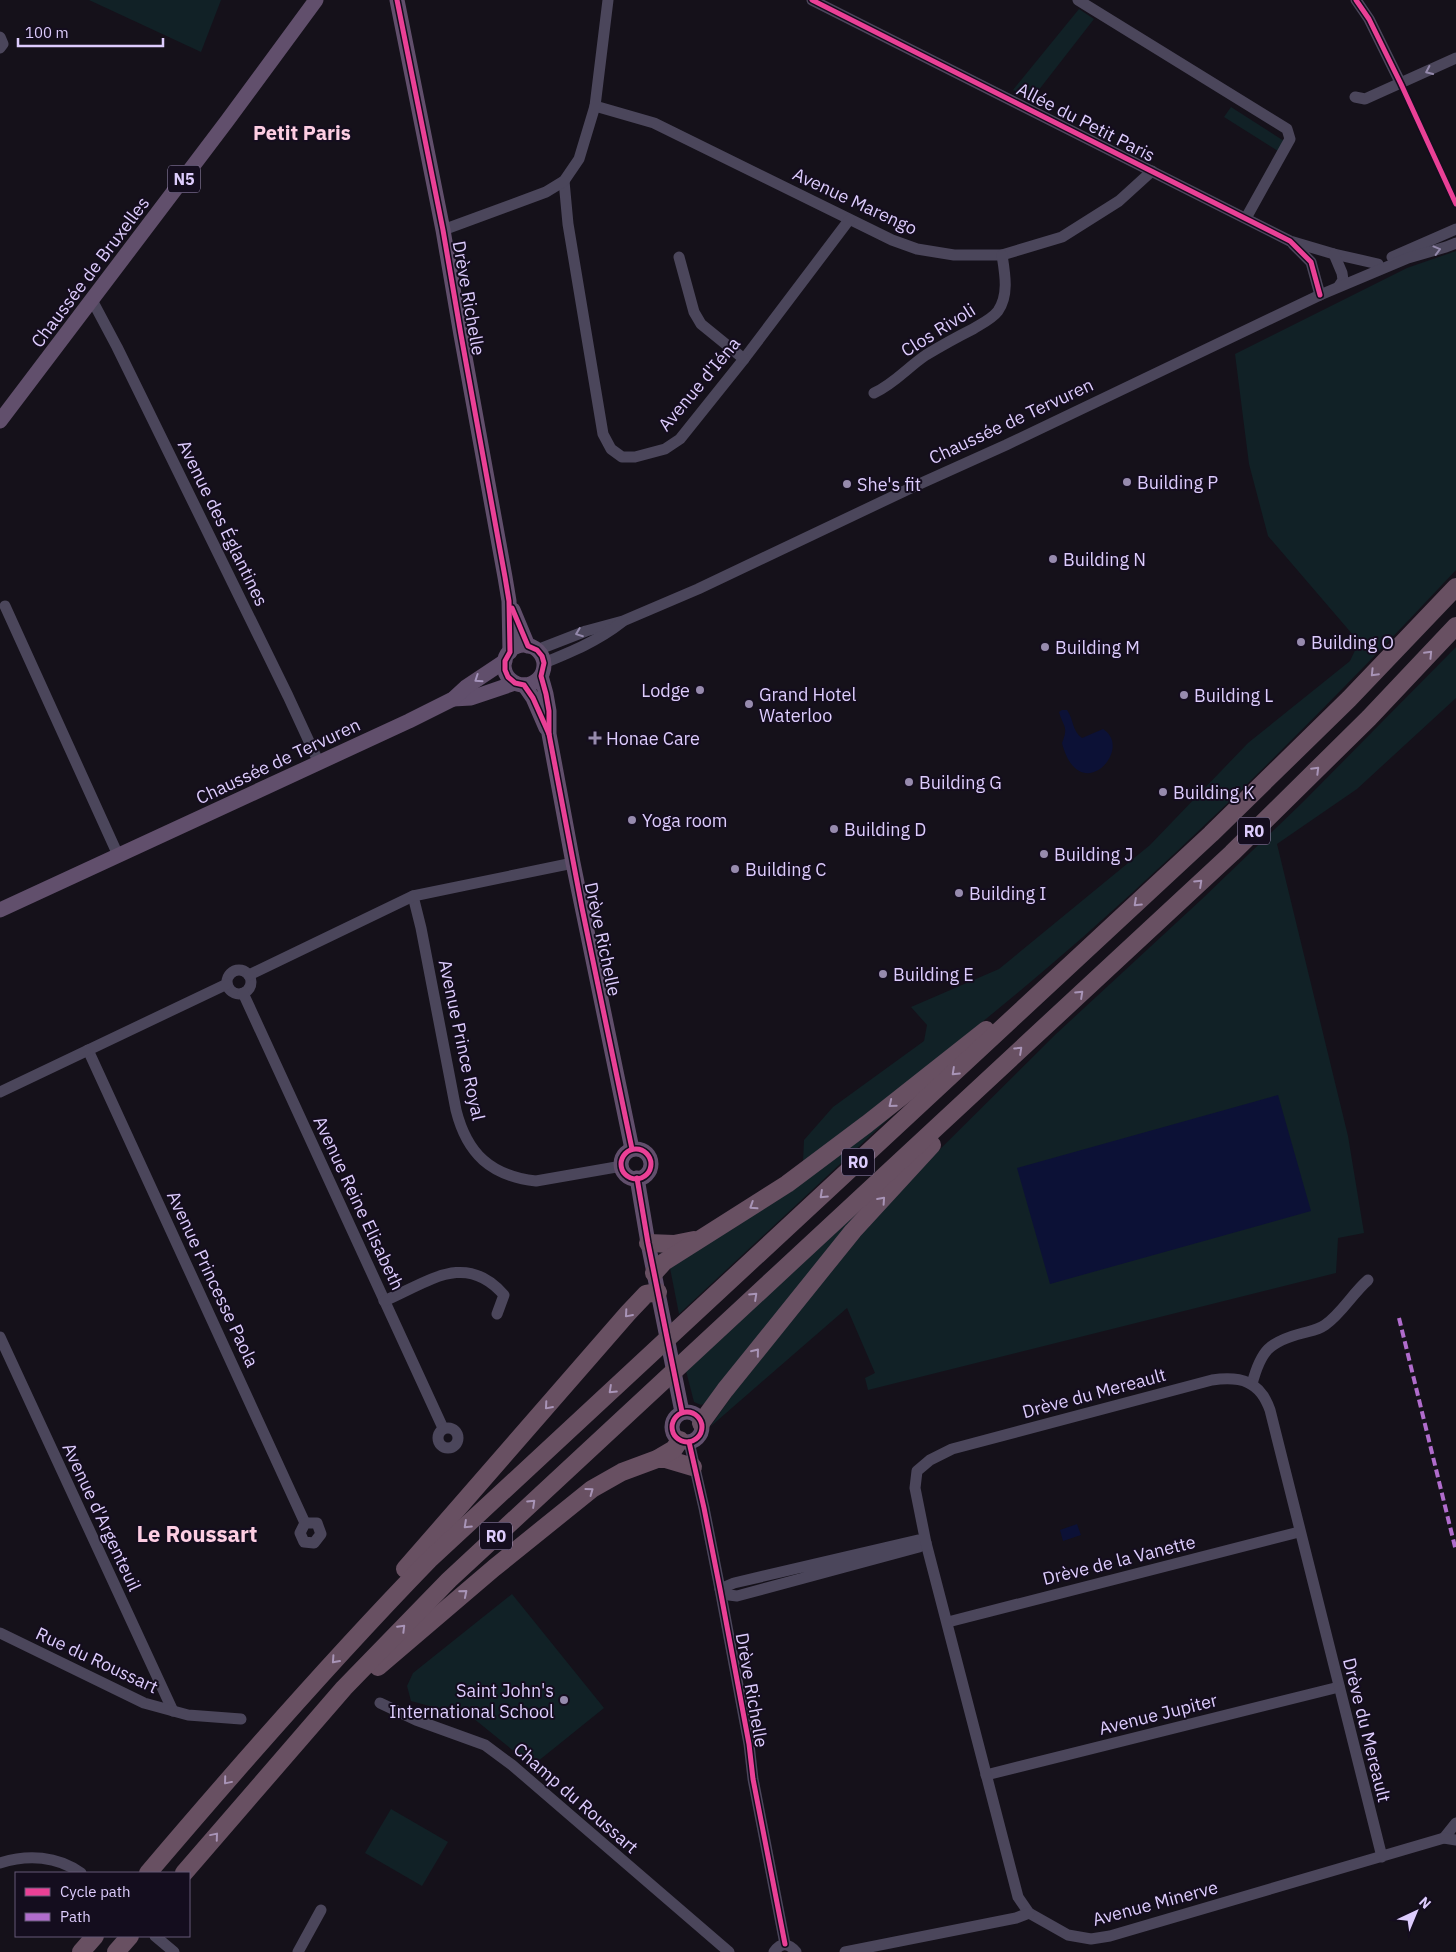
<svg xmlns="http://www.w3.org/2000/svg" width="1456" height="1952" font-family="'IBM Plex Sans',sans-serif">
<rect width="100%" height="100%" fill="#15111a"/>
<g fill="#112126">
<path d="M89,0h132l-20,52z"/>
<path d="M1079,9l15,10 -63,81 -18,-10z"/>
<path d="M1231,107l53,34 -6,10 -54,-34z"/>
<path d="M1456,251v319c-119,127 -242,251 -373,367 -90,79 -184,152 -280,225l1,-22 29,-33 91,-66 3,-16 -16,-18 88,-38 151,-124 98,-102 102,-82 9,-19 -91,-106 -19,-72 -14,-110 172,-86z"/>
<path d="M1456,647v51l-99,91 -80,55 71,292 16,97 -26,5 -2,35 -468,117 -3,-12 10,-5 -28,-65 -137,119 23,-33 113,-142 66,-75 144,-143 146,-135 101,-97z"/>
<path d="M913,1096l-234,218 -10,-51z"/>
<path d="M886,1186l-177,216 -8,3 -7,-3 -8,-31z"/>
<path d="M512,1594l92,114 -72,58 -59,-48 -62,-17 -4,-15 6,-13z"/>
<path d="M391,1809l57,33 -26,44 -57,-33z"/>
</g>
<g fill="#0c1136">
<path d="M1062,710h5c7,10 5,21 15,28l21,-9c32,20 -24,80 -41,14 7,-17 1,-16 -3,-31z"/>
<path d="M1278,1095l33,116 -261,73 -33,-116z"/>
<path d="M1077,1524l4,11 -18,6 -3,-11z"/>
</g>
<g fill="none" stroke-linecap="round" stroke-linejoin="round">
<g stroke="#4b465b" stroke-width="11">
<path d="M812,0l478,241 44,13 44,10"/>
<path d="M1078,0l209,129 3,10 -44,79"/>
<path d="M1356,0l13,19 32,65"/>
<path d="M0,37l3,7 -3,4"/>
<path d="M1355,97l10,2 91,-41"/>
<path d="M595,106l59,17 238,117 25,9 37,6h48l60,-18 57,-36 33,-30"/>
<path d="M564,181l4,43 35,210 8,15 11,8h13l30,-8 15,-10 64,-80 105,-139"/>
<path d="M443,230l103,-38 18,-11 15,-22 16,-53 13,-106"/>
<path d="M1293,244l18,18 9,33"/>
<path d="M1334,254l8,19 1,7 -4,6"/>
<path d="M679,257l15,55 7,12 43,35"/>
<path d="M1392,257l64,-28"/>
<path d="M92,300l25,47 171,349 31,67"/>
<path d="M874,393c20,-9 34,-26 52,-38 15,-9 31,-18 47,-26 8,-5 19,-10 25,-18 11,-16 7,-37 4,-56"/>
<path d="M5,606l113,249"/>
<path d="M537,650l49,-19 37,-10 75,-32 217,-103 91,-41 314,-150 88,-37 38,-11 10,-4"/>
<path d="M544,663c27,-11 54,-22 78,-41"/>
<path d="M413,896l8,32 35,182c11,44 35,66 80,71l86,-15"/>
<circle cx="239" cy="982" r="12"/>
<path d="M249,975l164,-79 160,-33"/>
<path d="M243,993l200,435"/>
<path d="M88,1050l217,473"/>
<path d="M0,1092l227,-108"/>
<path d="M384,1301c43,-18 81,-51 120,-6l-7,19"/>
<path d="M0,1337l173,374"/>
<path d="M1252,1384c9,-34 17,-42 51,-51 7,-2 15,-3 22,-8 17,-12 27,-31 43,-45"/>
<circle cx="448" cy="1438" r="10"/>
<path d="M689,1442l15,66 16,81 29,155 4,35 32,165"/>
<path d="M305,1523h12l4,11 -7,9 -10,-1 -4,-9z"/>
<path d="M918,1540l8,3 -7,4 -182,49 -8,-1 -9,-6 14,-6z"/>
<path d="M948,1622l351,-90"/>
<path d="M0,1633l144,70 44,12 53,4"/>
<path d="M380,1703l36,17 69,25 27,20 217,187"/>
<path d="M986,1775l353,-88"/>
<path d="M1444,1838l12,-15"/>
<path d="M1382,1857l-112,-447c-10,-29 -29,-34 -58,-30l-260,69 -22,11 -13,11 -2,17 11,55 92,354 11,16 39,22 23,4 19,-3 334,-98 12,2"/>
<path d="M0,1863c28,-9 57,-7 81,10"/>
<path d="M155,1936l19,16"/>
<path d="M298,1952l23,-42"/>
<path d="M774,1952c7,-10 15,-9 22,0"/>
<path d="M845,1952l171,-34 13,-5"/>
</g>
<g stroke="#614f6c" stroke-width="15">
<path d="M397,0l46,230 18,105 44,242 4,24 1,51"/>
<path d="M0,421l227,-300 89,-121"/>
<path d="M513,610l15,36"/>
<circle cx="524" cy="665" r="20"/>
<path d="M541,676l5,18 3,17v23l24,129 59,286"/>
<path d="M524,685l9,13 13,30"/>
<path d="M453,699l18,-1 44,-15"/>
<path d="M0,910l409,-189 44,-22 13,-12 39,-26"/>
<circle cx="636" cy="1164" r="15"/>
<path d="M637,1178l11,65 34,169"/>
<circle cx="687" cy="1427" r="15"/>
</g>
<g stroke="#685062" stroke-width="18">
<path d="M648,1243l26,1 20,-4"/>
<path d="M654,1273l10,-11 123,-78 80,-60 119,-94"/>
<path d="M701,1423l24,-33 128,-159 79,-86"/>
<path d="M657,1459h9l27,8"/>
<path d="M405,1569l223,-256 18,-19 12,-2"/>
<path d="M378,1667l116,-99 98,-79 30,-17 35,-13 17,-10 6,-9"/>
<path d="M148,1873c91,-107 183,-212 281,-313l782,-726 138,-135 107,-112"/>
<path d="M184,1873l160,-185 105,-108 783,-727 137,-135 87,-92"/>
<path d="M81,1952l14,-16"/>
<path d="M116,1952l14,-16"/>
</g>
<path stroke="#b06ccc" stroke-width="4" stroke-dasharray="8 4" stroke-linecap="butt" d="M1399,1318l57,233"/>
<g stroke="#140d1e" stroke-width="8">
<g id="cycleway">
<path d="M397,0l46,230 18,105 44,242 4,24 1,51 -5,9v9l3,7 7,6 9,2 9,13 16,36"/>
<path d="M812,0l478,241 21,21 9,33"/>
<path d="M1356,0l13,19 32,65 55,120"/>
<path d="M512,608l16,38 9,4 5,6 2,7 -3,13 5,18 3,17v23l33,174 50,241"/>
<circle cx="636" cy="1164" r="15"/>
<path d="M637,1178l11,65 34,169"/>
<circle cx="687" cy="1427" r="15"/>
<path d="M689,1442l15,66 16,81 29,155 4,35 32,165"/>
</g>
</g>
<use href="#cycleway" stroke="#ea4096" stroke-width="5"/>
</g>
<defs><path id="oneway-chevron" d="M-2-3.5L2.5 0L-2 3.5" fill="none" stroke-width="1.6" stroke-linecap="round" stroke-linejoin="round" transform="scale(1.25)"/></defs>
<g stroke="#9489ac">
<use href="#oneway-chevron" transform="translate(1429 71) rotate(155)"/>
<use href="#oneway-chevron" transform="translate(1437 250) rotate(-15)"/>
<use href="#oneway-chevron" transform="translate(579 633) rotate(159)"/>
</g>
<g stroke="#a894b7">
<use href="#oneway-chevron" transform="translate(1429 654) rotate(-46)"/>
<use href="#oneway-chevron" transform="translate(1374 673) rotate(134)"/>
<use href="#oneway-chevron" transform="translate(1316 770) rotate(-45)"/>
<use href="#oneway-chevron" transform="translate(1199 883) rotate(-43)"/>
<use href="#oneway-chevron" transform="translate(1137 903) rotate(137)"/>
<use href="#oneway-chevron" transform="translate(1080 994) rotate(-43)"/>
<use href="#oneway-chevron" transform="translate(1019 1050) rotate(-43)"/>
<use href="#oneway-chevron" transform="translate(955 1072) rotate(137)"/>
<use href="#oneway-chevron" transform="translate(892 1104) rotate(141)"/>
<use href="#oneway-chevron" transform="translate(823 1195) rotate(137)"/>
<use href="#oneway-chevron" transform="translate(882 1200) rotate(-48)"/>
<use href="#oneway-chevron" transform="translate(753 1206) rotate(147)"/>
<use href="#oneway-chevron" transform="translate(754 1296) rotate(-43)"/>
<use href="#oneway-chevron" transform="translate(628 1314) rotate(131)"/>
<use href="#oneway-chevron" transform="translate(756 1352) rotate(-51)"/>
<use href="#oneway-chevron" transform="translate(612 1390) rotate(137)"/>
<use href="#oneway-chevron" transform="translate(548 1406) rotate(131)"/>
<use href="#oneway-chevron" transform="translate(590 1491) rotate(-36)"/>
<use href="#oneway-chevron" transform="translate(532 1503) rotate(-43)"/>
<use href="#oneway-chevron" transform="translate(467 1525) rotate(137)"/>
<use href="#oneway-chevron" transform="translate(464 1593) rotate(-40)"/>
<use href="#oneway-chevron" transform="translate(402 1628) rotate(-45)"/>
<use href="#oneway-chevron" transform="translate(335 1660) rotate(132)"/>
<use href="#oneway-chevron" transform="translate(227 1781) rotate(130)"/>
<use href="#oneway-chevron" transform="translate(215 1836) rotate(-50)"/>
</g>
<use stroke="#a594bc" href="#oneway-chevron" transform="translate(478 679) rotate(146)"/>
<g fill="#978bae" stroke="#140d1e" stroke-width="2">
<circle cx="1127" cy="482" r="5"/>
<circle cx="847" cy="484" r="5"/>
<circle cx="1053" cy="559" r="5"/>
<circle cx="1301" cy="642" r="5"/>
<circle cx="1045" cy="647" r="5"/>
<circle cx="700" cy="690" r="5"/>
<circle cx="1184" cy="695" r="5"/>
<circle cx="749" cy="704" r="5"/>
<path d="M592.5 730.5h5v5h5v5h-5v5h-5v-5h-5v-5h5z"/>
<circle cx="909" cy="782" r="5"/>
<circle cx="1163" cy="792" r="5"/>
<circle cx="632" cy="820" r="5"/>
<circle cx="834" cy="829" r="5"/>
<circle cx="1044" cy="854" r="5"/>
<circle cx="735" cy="869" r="5"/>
<circle cx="959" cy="893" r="5"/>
<circle cx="883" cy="974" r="5"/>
<circle cx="564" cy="1700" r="5"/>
</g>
<g text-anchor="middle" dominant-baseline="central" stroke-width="4" stroke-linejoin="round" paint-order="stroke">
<g fill="#140d1e" stroke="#a193ba" stroke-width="1">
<rect x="168" y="165.5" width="32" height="27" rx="4"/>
<rect x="1238" y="817.5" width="32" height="27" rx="4"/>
<rect x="842" y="1148.5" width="32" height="27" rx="4"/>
<rect x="480" y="1522.5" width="32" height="27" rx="4"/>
</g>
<g font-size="16" font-weight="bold" fill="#ddccfd">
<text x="184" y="179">N5</text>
<text x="1254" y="831">R0</text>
<text x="858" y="1162">R0</text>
<text x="496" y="1536">R0</text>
</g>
<g font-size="18" fill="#ddccfd" stroke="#140d1e">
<text transform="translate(1086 122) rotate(27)">Allée du Petit Paris</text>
<text transform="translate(855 201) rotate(25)">Avenue Marengo</text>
<text transform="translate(90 272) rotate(-53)">Chaussée de Bruxelles</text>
<text transform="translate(469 298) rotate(80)">Drève Richelle</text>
<text transform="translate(938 330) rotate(-32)">Clos Rivoli</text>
<text transform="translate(699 384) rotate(-50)">Avenue d'Iéna</text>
<text transform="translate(1011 421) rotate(-25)">Chaussée de Tervuren</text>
<text transform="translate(223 523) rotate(64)">Avenue des Églantines</text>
<text transform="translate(278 761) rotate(-25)">Chaussée de Tervuren</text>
<text transform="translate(603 939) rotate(78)">Drève Richelle</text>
<text transform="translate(462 1040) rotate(78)">Avenue Prince Royal</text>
<text transform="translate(359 1203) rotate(65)">Avenue Reine Elisabeth</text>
<text transform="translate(213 1279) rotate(65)">Avenue Princesse Paola</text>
<text transform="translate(1094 1393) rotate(-15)">Drève du Mereault</text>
<text transform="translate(102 1517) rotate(65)">Avenue d'Argenteuil</text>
<text transform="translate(1119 1560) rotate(-14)">Drève de la Vanette</text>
<text transform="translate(97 1660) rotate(25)">Rue du Roussart</text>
<text transform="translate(752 1690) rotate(80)">Drève Richelle</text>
<text transform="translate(1158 1714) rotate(-14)">Avenue Jupiter</text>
<text transform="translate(1367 1730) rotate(76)">Drève du Mereault</text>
<text transform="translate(576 1798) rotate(41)">Champ du Roussart</text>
<text transform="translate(1155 1903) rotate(-15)">Avenue Minerve</text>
</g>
<g font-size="18" fill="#ddccfd" stroke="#140d1e" text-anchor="start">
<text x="1137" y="482">Building P</text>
<text x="857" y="484">She's fit</text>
<text x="1063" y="559">Building N</text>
<text x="1311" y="642">Building O</text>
<text x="1055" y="647">Building M</text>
<text x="690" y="690" text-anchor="end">Lodge</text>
<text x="759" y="694">Grand Hotel<tspan x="759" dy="21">Waterloo</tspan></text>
<text x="1194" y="695">Building L</text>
<text x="606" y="738">Honae Care</text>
<text x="919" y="782">Building G</text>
<text x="1173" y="792">Building K</text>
<text x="642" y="820">Yoga room</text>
<text x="844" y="829">Building D</text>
<text x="1054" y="854">Building J</text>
<text x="745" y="869">Building C</text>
<text x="969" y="893">Building I</text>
<text x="893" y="974">Building E</text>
<text x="554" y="1690" text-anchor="end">Saint John's<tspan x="554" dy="21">International School</tspan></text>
</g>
<g font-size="20" font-weight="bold" fill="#fdcee2" stroke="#140d1e">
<text x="302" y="132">Petit Paris</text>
</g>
<g font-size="22" font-weight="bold" fill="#fdcee2" stroke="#140d1e">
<text x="197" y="1533">Le Roussart</text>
</g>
</g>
<rect x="15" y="1872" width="175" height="65" fill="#140d1e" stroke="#645977"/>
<rect x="25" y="1888" width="25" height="8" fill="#ea4096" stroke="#645977"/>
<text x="60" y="1897" font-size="15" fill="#ddccfd">Cycle path</text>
<rect x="25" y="1913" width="25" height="8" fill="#b06ccc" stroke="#645977"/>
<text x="60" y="1922" font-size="15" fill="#ddccfd">Path</text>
<g transform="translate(1416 1912) rotate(44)" stroke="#140d1e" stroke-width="4" paint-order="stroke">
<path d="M0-4L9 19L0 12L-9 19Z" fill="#ddccfd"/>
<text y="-8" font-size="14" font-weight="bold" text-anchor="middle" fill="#ddccfd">N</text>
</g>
<path d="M18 38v8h145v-8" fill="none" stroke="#ddccfd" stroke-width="2.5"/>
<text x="25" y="38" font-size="15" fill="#ddccfd" stroke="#140d1e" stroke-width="4" paint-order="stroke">100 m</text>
</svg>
